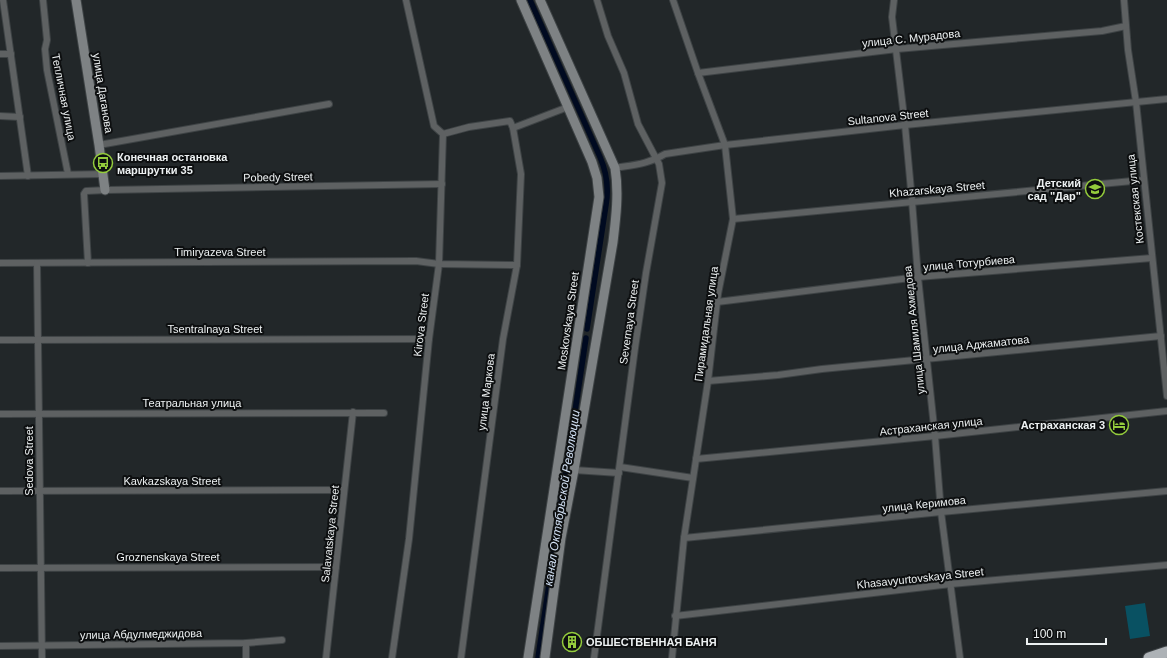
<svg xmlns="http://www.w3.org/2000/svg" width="1167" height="658" font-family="Arial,sans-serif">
<rect width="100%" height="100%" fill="#222729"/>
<path fill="#095162" d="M1145,603l5,33 -20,3 -5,-33z"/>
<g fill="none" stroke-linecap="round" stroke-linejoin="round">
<g stroke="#000a20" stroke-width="5.5">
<path d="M530,0l70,157c7,16 9,31 6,48l-19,124"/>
<path d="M538,658l48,-320"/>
</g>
<g stroke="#3e4345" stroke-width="8">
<g id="street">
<path d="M3,0l25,176"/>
<path d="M43,0l4,40 -2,9 2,21 21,104"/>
<path d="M894,0l-2,17 13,108 7,76 6,76 17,159 6,76 19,146"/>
<path d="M1124,0l4,50 8,52 31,294"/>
<path d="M0,54h11"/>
<path d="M698,73l199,-24 205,-18 24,-5"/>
<path d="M0,116l20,1"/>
<path d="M513,128l55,-21"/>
<path d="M443,134l26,-7 41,-6 3,7 8,46 -4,91 -14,74 -42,319"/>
<path d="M99,145l230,-41"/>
<path d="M615,168c17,-3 34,-4 50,-14l60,-9 180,-20 262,-26"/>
<path d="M0,176l104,-2"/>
<path d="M733,219l410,-39"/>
<path d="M0,263l416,-2 23,3 78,1"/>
<path d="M37,263l5,395"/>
<path d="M88,263l-4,-69 2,-3 21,-1 335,-6"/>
<path d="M717,302l201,-25 234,-19"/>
<path d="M0,340l429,-1"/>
<path d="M708,381l70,-6 44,-6 339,-33"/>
<path d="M0,414l384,-1"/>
<path d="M696,459l239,-23 232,-25"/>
<path d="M620,467l73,11"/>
<path d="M574,470l45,3"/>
<path d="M0,491l344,-1"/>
<path d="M684,538l257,-26 226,-21"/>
<path d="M0,568l336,-1"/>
<path d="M675,616l276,-32 216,-19"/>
<path d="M246,643v15"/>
<path d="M0,646l246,-3 36,-3"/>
<path d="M326,658l27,-246"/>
<path d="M392,658l17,-119 20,-200 10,-75 4,-130 -9,-8 -28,-126"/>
<path d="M594,658l41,-310 11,-75 16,-90 -3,-19 -21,-40 -14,-51 -16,-37 -11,-36"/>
<path d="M672,658l12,-120 24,-157 10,-87 15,-75 -8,-74 -27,-72 -25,-73"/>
</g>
</g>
<g stroke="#3e4345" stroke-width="11">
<g id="secondary">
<path d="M76,0l23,145 6,45"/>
<path d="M521,0l71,162 5,16 2,19 -71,461"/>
<path d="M540,0l75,168c4,24 1,49 -2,74l-39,228 -13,68 -16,119"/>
</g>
</g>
<g stroke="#3e4345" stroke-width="13">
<path id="highway" d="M1149,658l18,-6"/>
</g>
<use href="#street" stroke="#5e6162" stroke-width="6"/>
<use href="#secondary" stroke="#7e8284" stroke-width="9"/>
<use href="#highway" stroke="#adb2b6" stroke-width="11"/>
</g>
<defs>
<g id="bus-ring" transform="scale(1)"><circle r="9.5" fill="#0d0f10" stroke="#94cc3c" stroke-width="1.5"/><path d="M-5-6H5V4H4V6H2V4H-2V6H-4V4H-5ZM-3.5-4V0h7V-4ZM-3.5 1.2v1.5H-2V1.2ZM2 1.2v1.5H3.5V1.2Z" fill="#94cc3c"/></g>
<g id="school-ring" transform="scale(1)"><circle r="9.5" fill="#0d0f10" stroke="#94cc3c" stroke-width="1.5"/><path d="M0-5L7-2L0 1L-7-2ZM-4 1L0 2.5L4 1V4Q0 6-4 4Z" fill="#94cc3c"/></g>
<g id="hotel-ring" transform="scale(1)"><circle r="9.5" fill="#0d0f10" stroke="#94cc3c" stroke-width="1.5"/><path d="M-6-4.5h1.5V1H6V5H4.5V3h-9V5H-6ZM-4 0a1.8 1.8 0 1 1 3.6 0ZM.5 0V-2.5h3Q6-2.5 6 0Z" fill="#94cc3c"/></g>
<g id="building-ring" transform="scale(1)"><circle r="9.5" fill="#0d0f10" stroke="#94cc3c" stroke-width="1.5"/><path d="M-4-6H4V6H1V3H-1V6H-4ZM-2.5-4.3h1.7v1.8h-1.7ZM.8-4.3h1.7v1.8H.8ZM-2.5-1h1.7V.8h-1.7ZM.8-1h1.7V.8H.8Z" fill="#94cc3c"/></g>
</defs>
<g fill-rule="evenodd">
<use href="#bus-ring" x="103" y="163"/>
<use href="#school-ring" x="1095" y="189"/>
<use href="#hotel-ring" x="1119" y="425"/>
<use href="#building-ring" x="572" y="642"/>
</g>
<g text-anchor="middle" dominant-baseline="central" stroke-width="4" stroke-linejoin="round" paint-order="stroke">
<g font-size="11" fill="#edf1f2" stroke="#0d0f10">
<text transform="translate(911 38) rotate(-6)">улица С. Мурадова</text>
<text transform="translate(103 93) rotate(81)">улица Даганова</text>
<text transform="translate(64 97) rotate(79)">Тепличная улица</text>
<text transform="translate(888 117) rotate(-6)">Sultanova Street</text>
<text transform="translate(278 177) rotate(-1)">Pobedy Street</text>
<text transform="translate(937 189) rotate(-5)">Khazarskaya Street</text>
<text transform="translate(1135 199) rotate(-96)">Костекская улица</text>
<text x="220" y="252">Timiryazeva Street</text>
<text transform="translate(969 263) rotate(-5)">улица Тотурбиева</text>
<text transform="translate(568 321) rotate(-82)">Moskovskaya Street</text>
<text transform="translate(629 322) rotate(-82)">Severnaya Street</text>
<text transform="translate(706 324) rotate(-82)">Пирамидальная улица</text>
<text transform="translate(421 325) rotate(-83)">Kirova Street</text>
<text x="215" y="329">Tsentralnaya Street</text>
<text transform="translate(914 330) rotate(-96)">улица Шамиля Ахмедова</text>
<text transform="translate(981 344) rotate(-6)">улица Аджаматова</text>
<text transform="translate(486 392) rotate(-83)">улица Маркова</text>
<text x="192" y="403">Театральная улица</text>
<text transform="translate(931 426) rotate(-6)">Астраханская улица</text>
<text transform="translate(29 461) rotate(-90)">Sedova Street</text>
<text x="172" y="481">Kavkazskaya Street</text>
<text transform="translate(924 504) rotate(-6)">улица Керимова</text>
<text transform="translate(330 534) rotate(-84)">Salavatskaya Street</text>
<text x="168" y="557">Groznenskaya Street</text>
<text transform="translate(920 578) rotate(-6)">Khasavyurtovskaya Street</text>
<text transform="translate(141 634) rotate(-1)">улица Абдулмеджидова</text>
</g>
<g font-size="11" font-weight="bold" fill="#edf1f2" stroke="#0d0f10" text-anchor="start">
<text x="117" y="157">Конечная остановка<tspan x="117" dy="13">маршрутки 35</tspan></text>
<text x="1081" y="183" text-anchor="end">Детский<tspan x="1081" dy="13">сад "Дар"</tspan></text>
<text x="1105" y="425" text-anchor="end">Астраханская 3</text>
<text x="586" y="642">ОБШЕСТВЕННАЯ БАНЯ</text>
</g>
<g font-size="12" font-style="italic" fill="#d2e1f5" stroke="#0d0f10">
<text transform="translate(562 498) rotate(-81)">канал Октябрьской Революции</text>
</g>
</g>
<path d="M1027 638v6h79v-6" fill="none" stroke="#edf1f2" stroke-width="2"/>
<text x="1033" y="638" font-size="12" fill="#edf1f2" stroke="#0d0f10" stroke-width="3" paint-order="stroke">100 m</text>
</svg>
